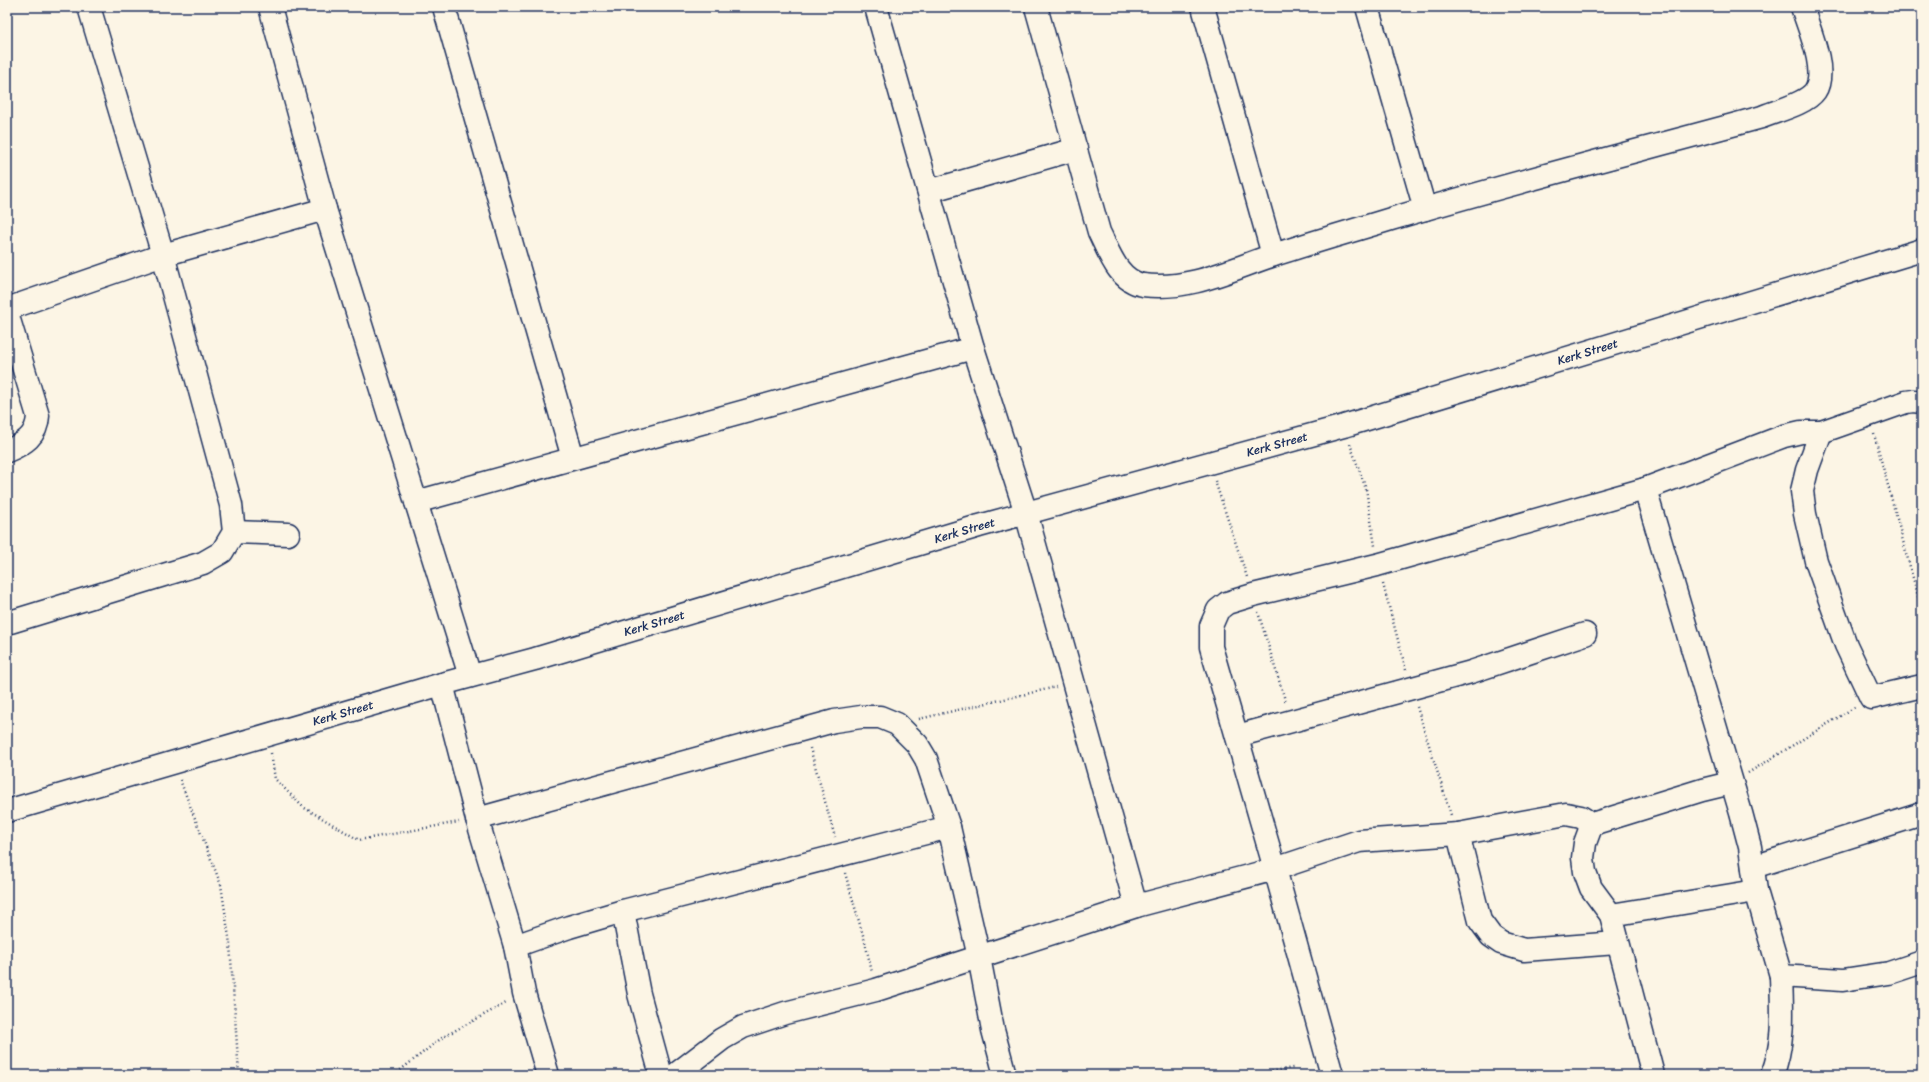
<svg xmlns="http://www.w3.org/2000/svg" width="1929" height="1082" font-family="Sriracha,sans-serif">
<rect width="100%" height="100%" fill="#fcf5e5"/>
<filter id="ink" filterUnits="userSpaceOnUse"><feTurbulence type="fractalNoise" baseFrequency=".025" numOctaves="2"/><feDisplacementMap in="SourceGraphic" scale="8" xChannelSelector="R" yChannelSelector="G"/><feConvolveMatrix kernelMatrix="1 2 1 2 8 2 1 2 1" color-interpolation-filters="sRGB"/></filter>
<g filter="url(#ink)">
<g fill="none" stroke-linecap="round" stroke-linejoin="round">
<g stroke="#1b2f5e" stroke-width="25">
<g id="minor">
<path d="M270,7l55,202 145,467"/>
<path d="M444,7l129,451"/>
<path d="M1036,7l63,225c10,20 19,49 44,53 47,6 88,-16 131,-30 39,-13 78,-24 117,-36 123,-37 247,-68 371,-102 14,-6 44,-13 53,-26 13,-20 -6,-62 -13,-84"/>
<path d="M1203,7l70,248"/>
<path d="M1367,7l58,202"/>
<path d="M929,191l147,-42"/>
<path d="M7,309l156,-54 162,-46"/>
<path d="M7,313l31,103c-1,20 -14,28 -31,35"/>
<path d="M1821,432l-14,38 -5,21 3,23 11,47 30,84 25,53 51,-12"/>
<path d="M1645,489l96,324 9,34 6,44 25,85 62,4 46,-7 33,-11"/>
<path d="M416,502l557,-154"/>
<path d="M234,532l54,2"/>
<path d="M7,623l196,-60 19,-11 12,-20 -3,-27 -68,-250 -74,-248"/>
<path d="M442,684l35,135 38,127 9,47 24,82"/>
<path d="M1237,736l234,-64 114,-38"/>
<path id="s1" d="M7,811l435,-127 93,-25 444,-133 365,-100 578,-176"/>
<path d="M477,819l357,-98 27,-4h19l17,7 20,20 9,15 23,68 30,130 14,73 12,45"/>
<path d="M1592,824l-7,19 -2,15 2,14 6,16 20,27 42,160"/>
<path d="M1592,824l110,-34 29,-7"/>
<path d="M1458,834l22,87 11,15 10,7 23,7 93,-7"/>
<path d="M1753,867l169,-53"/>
<path d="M1136,906l139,-37 84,-28 99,-7 108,-20 15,3 11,7"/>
<path d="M623,911l326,-84"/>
<path d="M1611,915l145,-24"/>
<path d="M515,946l54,-19 54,-16 16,83 22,81"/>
<path d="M675,1075l47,-36 21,-12 42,-14 91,-23 260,-84 -110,-393 -53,-165 -97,-341"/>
<path d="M1332,1075l-57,-206 -64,-222v-21l7,-16 9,-7 26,-8 124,-30 268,-76 139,-53 17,-4h20l85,-30 7,-1 9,1"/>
<path d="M1772,1075c13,-33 10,-65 9,-99"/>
</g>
</g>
<g stroke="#1b2f5e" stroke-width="2.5" stroke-dasharray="1 3" stroke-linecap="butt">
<path d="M1874,434l48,177"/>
<path d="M1350,444l16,45 9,57"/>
<path d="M1215,481l32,96"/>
<path d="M1383,584l23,86"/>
<path d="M1258,612l28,91"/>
<path d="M1417,707l34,108"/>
<path d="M919,719l137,-32"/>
<path d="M810,748l25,89"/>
<path d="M271,753l4,26 28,28 56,33 100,-18"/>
<path d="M1748,773l107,-66"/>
<path d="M180,780l41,105 9,59 9,131"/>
<path d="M845,873l20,69 7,30"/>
<path d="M394,1075l49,-38 63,-34"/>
<path d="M1248,1075l45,-7"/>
</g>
<use href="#minor" stroke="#fcf5e5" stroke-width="22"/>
</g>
</g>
<g text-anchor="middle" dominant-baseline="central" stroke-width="3.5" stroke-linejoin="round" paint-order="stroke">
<g font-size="12" fill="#1b2f5e" stroke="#fcf5e5">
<text stroke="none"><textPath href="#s1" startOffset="1646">Kerk Street</textPath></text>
<text stroke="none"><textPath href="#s1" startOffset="1322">Kerk Street</textPath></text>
<text stroke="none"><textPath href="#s1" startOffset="998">Kerk Street</textPath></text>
<text stroke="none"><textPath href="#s1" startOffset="674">Kerk Street</textPath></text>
<text stroke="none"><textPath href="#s1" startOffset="350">Kerk Street</textPath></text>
</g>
</g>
<rect width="1929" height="1082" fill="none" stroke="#fcf5e5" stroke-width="24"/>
<rect x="12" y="12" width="1905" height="1058" fill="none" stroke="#1b2f5e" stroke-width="1.5" filter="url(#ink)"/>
</svg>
